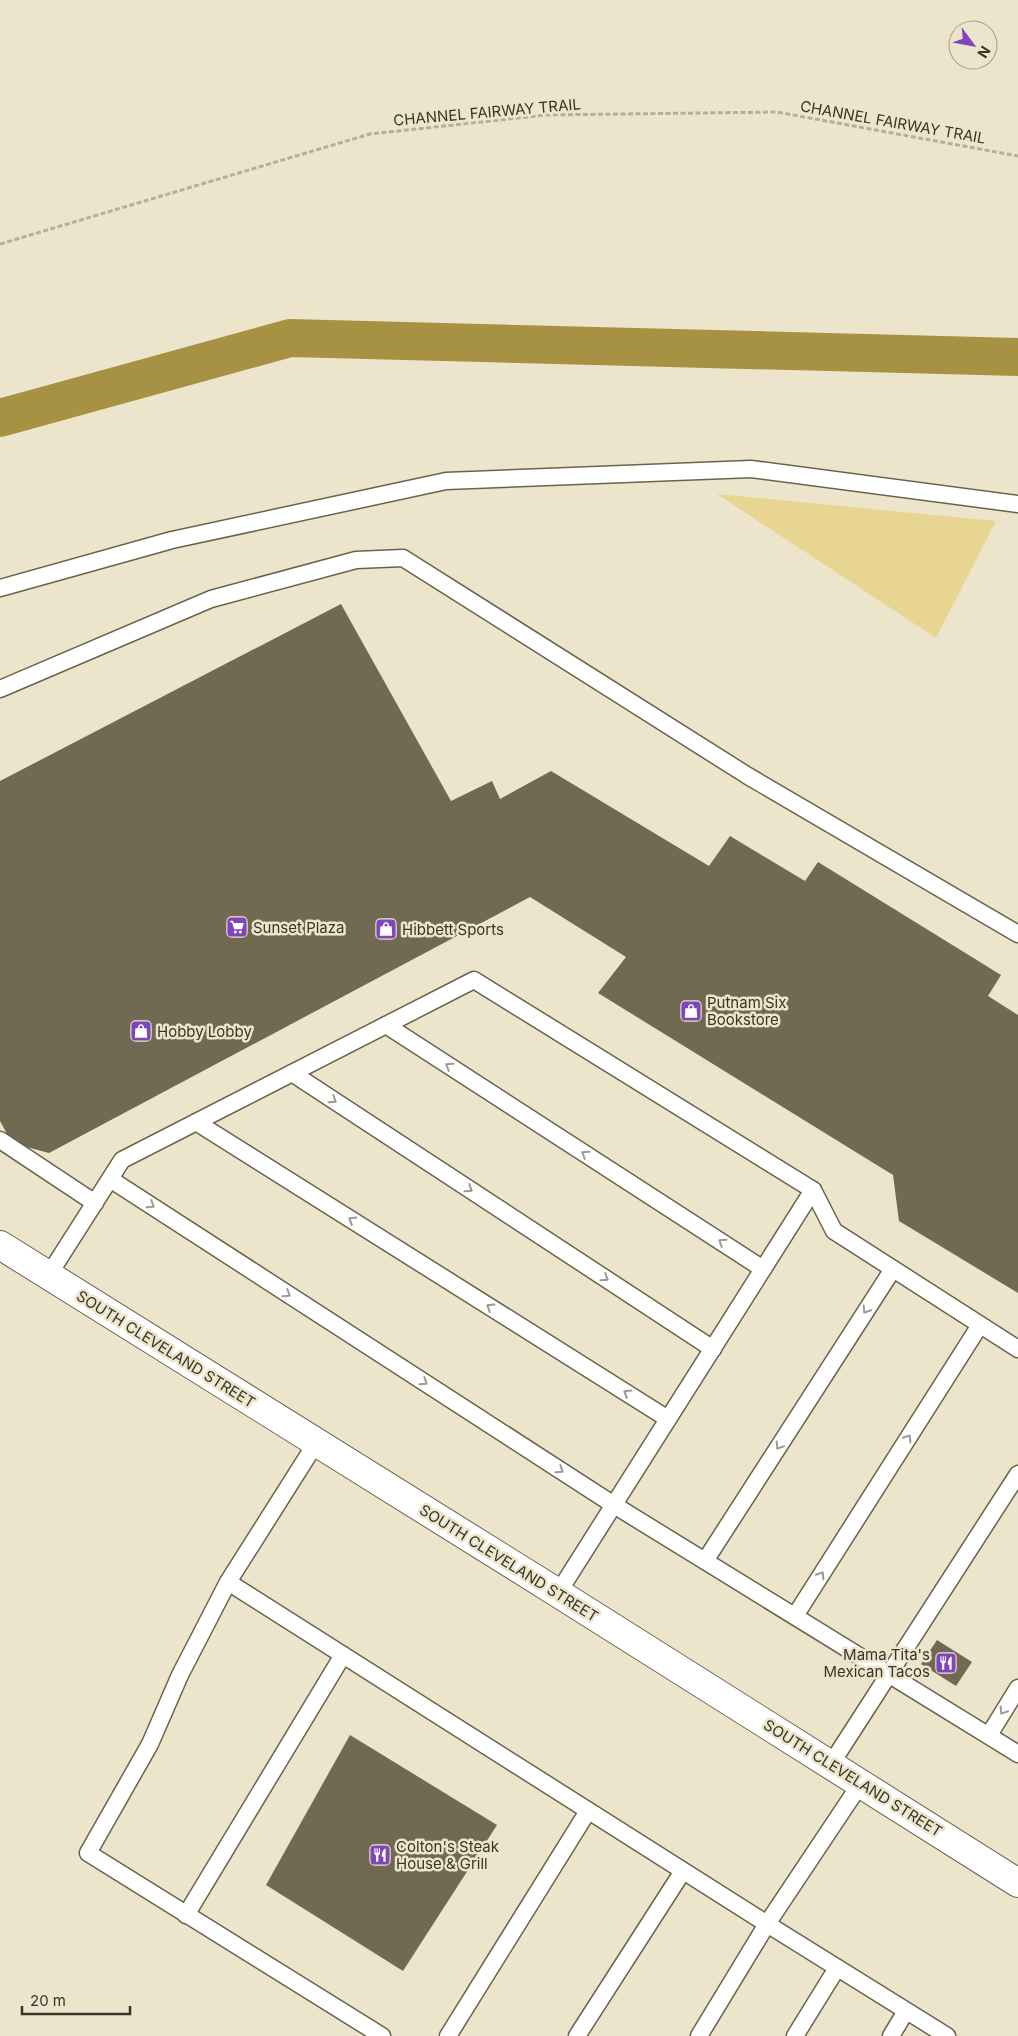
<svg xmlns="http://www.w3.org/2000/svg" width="1018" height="2036" font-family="Inter,sans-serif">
<rect width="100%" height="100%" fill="#ede5cb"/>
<path fill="#e9d592" d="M717,494l279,27 -60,117z"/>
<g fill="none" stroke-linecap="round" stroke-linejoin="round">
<path stroke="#a79143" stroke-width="38" d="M0,418l290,-80 728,19"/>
</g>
<g fill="#716a53">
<path d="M341,604l110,197 41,-20 8,18 51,-28 158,95 21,-30 75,45 13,-19 183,113 -13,21 30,19v278l-119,-72 -6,-46 -295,-182 28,-36 -96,-60 -481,256 -37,-10 -12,-22v-340z"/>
<path d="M937,1640l35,22 -16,24 -35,-22z"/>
<path d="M350,1735l147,90 -94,146 -137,-86z"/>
</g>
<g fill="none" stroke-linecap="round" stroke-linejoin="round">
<g stroke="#6a634c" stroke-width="19">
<g id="service">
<path d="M0,588l172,-48 274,-59 305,-12 267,35"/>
<path d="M0,689l211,-90 145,-39 47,-2 345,218 270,158"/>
<path d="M386,1025l377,244"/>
<path d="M292,1073l421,276"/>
<path d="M196,1122l472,297"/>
<path d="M0,1140l95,63"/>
<path d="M110,1179l504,326 404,249"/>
<path d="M48,1276l74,-116 352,-180 339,210 21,41 184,118"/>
<path d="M705,1561l188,-292"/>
<path d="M228,1582l88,-139"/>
<path d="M558,1593l255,-403"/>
<path d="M795,1616l185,-291"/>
<path d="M989,1735l29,-47"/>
<path d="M831,1764l187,-290"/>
<path d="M186,1915l157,-260"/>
<path d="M382,2036l-294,-183 62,-109 30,-69 48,-93 539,342 180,112"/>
<path d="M448,2036l140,-225"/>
<path d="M577,2036l106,-165"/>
<path d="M699,2036l68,-112 94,-141"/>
<path d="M795,2036l42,-68"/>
<path d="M891,2036l15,-25"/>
</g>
</g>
<g stroke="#6a634c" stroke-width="30">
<path id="tertiary" d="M0,1245l558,348 460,290"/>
</g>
<path stroke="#b5af9a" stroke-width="3" stroke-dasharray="5 2.5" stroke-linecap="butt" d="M0,244l370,-110 176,-19 231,-3 241,44"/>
<use href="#service" stroke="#fff" stroke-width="16"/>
<use href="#tertiary" stroke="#fff" stroke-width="28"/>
</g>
<defs><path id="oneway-chevron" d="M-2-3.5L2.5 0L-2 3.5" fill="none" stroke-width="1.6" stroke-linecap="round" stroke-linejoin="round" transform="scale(1.25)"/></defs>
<g stroke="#9b9a94">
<use href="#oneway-chevron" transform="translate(449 1066) rotate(-147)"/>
<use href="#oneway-chevron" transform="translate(333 1100) rotate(33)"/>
<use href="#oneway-chevron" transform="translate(585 1154) rotate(-147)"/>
<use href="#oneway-chevron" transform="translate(469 1189) rotate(33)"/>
<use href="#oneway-chevron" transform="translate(151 1205) rotate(33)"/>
<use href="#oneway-chevron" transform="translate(352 1220) rotate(-148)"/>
<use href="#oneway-chevron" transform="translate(722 1242) rotate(-147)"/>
<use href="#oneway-chevron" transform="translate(605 1278) rotate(33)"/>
<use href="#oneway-chevron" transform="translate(287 1294) rotate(33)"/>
<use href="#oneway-chevron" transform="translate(490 1307) rotate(-148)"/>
<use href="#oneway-chevron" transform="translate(866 1310) rotate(123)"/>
<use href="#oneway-chevron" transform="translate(424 1382) rotate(33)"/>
<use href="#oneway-chevron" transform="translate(627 1393) rotate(-148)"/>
<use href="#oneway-chevron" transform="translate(908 1438) rotate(-58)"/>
<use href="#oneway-chevron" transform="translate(779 1446) rotate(123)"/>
<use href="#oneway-chevron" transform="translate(560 1470) rotate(33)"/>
<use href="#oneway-chevron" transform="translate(821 1575) rotate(-58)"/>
<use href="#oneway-chevron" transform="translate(1003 1711) rotate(122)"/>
</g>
<defs>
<g id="supermarket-square" transform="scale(1.125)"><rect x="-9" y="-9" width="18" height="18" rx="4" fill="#7f45bb" stroke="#ede5cb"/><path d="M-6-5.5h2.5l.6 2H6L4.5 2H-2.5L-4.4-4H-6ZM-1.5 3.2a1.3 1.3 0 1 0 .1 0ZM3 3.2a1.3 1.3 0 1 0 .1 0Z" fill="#fff"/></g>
<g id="shop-square" transform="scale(1.125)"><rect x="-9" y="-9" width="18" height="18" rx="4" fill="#7f45bb" stroke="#ede5cb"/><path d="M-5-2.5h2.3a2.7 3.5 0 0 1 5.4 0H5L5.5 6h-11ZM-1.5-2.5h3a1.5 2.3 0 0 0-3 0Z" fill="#fff"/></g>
<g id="restaurant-square" transform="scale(1.125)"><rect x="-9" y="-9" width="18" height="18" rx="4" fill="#7f45bb" stroke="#ede5cb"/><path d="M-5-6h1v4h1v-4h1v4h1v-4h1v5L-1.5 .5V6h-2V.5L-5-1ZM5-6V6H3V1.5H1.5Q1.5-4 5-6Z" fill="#fff"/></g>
</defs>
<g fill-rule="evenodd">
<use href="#supermarket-square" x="237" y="927"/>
<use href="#shop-square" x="386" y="929"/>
<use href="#shop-square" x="691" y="1011"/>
<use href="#shop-square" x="141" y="1031"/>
<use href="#restaurant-square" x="946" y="1663"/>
<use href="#restaurant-square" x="380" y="1855"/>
</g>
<g text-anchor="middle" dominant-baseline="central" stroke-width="5" stroke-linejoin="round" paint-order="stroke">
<g font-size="15" fill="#37342a" stroke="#ede5cb">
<text transform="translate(487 112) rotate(-5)">CHANNEL FAIRWAY TRAIL</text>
<text transform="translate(893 122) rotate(10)">CHANNEL FAIRWAY TRAIL</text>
<text transform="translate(166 1349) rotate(32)">SOUTH CLEVELAND STREET</text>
<text transform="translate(509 1563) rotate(32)">SOUTH CLEVELAND STREET</text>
<text transform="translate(853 1778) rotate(32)">SOUTH CLEVELAND STREET</text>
</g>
<g font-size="15" fill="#37342a" stroke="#ede5cb" text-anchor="start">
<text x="253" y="927">Sunset Plaza</text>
<text x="402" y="929">Hibbett Sports</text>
<text x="707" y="1002">Putnam Six<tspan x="707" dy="17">Bookstore</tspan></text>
<text x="157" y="1031">Hobby Lobby</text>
<text x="930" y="1654" text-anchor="end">Mama Tita's<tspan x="930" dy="17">Mexican Tacos</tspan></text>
<text x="396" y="1846">Colton's Steak<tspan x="396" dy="17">House &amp; Grill</tspan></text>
</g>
</g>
<g transform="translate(973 45) rotate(122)"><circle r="24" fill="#ede5cb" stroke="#a49e8b"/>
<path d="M0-4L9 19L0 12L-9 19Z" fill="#7f45bb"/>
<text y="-8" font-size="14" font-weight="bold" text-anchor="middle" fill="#37342a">N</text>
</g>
<path d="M22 2006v8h108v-8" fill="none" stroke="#37342a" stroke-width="2.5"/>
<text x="30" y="2006" font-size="15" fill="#37342a" stroke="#ede5cb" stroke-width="4" paint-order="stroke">20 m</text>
</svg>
